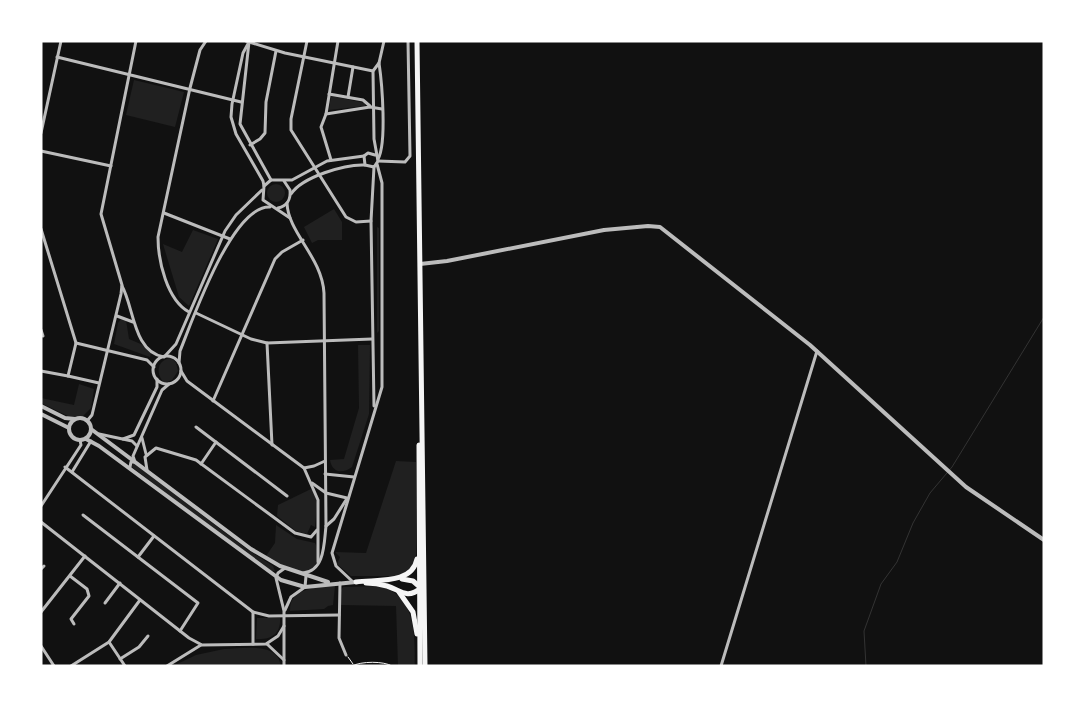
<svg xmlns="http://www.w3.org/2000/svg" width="1085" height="707" font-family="Quicksand,sans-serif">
<rect width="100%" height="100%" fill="#111"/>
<g fill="#202020">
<path d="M134,80l50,12 -9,35 -49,-12z"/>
<path d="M331,96l34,7v3l-36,4z"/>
<circle cx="276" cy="193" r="9"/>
<path d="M334,209l8,13v18h-24l-6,3 -8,-16z"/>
<path d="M377,227l2,1v103l-2,2z"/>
<path d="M193,230l25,9 -29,67 -10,-9 -16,-53 19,8z"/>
<path d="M121,319l5,1 3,19 14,6 8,8 -1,4 -36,-13 4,-21z"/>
<path d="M358,345h12l-1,69 -17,53c-9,7 -20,6 -22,-7l14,-1 15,-51z"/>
<path d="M172,358l4,5 2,8 -6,9 -8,3c-9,-10 -7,-24 8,-25z"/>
<path d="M79,384l15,5 -3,19 -8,8 -13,1 -29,-14v-5l33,7z"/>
<path d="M396,461l20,1v93l-2,10 -12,11h-51l-14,-12 3,-7 -5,-5 31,1z"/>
<path d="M133,463l115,87 25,16 2,5h-7l-136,-104z"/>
<path d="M313,488l4,16 -2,23 -4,-2 -4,9 -11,-3 -19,-15 1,-11z"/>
<path d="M276,525l21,14 18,4c3,5 3,14 1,20 -6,20 -39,-1 -50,-7l9,-13z"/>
<path d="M335,586l-2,19 -5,1 -4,3 -34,2c-1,-24 29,-24 45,-25z"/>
<path d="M378,586c38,8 37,48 37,80h-17l-2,-60 -56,-1v-13l3,-5z"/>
<path d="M257,618h23c1,16 -9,22 -24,21z"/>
<path d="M224,649c18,0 53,-8 57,17h-108l23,-11z"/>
</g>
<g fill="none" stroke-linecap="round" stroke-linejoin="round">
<path stroke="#333" stroke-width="1" d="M866,666l-2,-35 17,-47 16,-22 16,-39 17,-30 22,-26 92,-150"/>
<g stroke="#f5f5f5" stroke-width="1">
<path d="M348,657l5,7"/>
<path d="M352,666c9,-5 32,-5 40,0"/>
</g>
<g stroke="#bcbcbc" stroke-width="3">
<path d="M246,41l39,12 88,18"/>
<path d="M307,41l-16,78v11l55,87 10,5 15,-1"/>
<path d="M249,42l-6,11 -11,51 -1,13 5,17 27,47 1,5"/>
<path d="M249,42l-9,82 31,56"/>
<path d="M57,57l184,45"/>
<path d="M329,94l34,6 7,6"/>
<path d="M348,97l5,-30"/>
<path d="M326,114l44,-7 12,2"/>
<path d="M41,133l20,-92"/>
<path d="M250,145l10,-6 5,-6 1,-31 10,-51"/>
<path d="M41,151l70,15"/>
<path d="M375,155l-7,-2 -4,3 1,9 9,2 4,-6 -4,-22 -1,-68 6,-8 5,-22"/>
<path d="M378,159c9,-16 4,-76 1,-96"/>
<path d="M331,160l-10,-33 5,-13 12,-73"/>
<path d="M378,161l27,1 5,-6 -2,-115"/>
<path d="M374,167l-3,54 3,185"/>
<path d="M291,194c11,-17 54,-30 74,-29"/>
<path d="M287,203c1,30 35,54 37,90l2,233c-2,17 -1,45 -23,47"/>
<path d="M278,208c9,-2 13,-9 12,-18l-6,-9"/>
<path d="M164,213l66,26"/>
<path d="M290,218l-27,-18 1,-14 7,-6h21l35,-19 37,-5"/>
<path d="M41,229l35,114 -8,33 31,7"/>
<path d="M122,286c12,21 11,66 42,71"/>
<path d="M189,312c-22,-12 -31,-51 -31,-75l32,-149 10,-38 6,-9"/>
<path d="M196,313l55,26 16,4 105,-4"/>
<path d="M117,316l16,6"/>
<path d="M41,330l2,6"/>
<path d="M76,343l71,17 7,7"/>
<path d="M267,343l5,102"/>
<path d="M165,356l11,-12 49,-113 11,-16 26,-25"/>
<circle cx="167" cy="370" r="14"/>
<path d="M179,363l1,-12c13,-32 52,-146 90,-144"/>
<path d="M41,371l27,5"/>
<path d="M181,371l6,10 117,87 14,32v62"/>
<path d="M213,401l62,-142 7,-7 21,-12"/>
<path d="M87,421l5,-6 29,-121 1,-9 -21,-71 35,-173"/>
<path d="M196,427l91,69"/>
<path d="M99,434l33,7 5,5"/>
<path d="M142,438l4,16"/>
<path d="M123,439l11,-4 23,-48v-8"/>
<path d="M201,464l15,-22"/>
<path d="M65,467l188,145 16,4 70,-1"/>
<path d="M130,467l1,-5h4l-2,-6 29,-66 7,-6"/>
<path d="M304,468l10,-2 11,-5"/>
<path d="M147,470l-2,-13 11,-9 40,12 99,73 16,4 6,-7"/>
<path d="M72,472l19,-31"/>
<path d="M325,474l29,3"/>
<path d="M312,483l14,10 21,5"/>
<path d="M41,506l40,-61 -1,-5"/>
<path d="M83,515l115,88 -18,28"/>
<path d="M41,522l148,116 13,7 64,-1 12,-8 6,-10"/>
<path d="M326,526l8,-7 12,-19"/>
<path d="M138,557l16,-21"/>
<path d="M41,569l3,-3"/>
<path d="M70,576l17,13 2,7 -18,23 3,5"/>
<path d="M352,581l-16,-15 -4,-13 50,-166v-204l-5,-19"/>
<path d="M340,583l-1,55 7,17"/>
<path d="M105,603l15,-20"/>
<path d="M285,610l6,-13 14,-10 1,-11"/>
<path d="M41,612l44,-56"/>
<path d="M109,642l16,24"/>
<path d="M253,644v-32"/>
<path d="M267,644l17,16"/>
<path d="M41,646l13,20"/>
<path d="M120,659l19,-12 9,-11"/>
<path d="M71,666l38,-24 31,-42"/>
<path d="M167,666l34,-21"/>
<path d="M284,666v-55l-8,-33 2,-5 7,-5"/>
<path d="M721,666l96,-315"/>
</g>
<g stroke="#bcbcbc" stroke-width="4">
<path d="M420,264l27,-3 157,-31 44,-4 12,1 150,118 156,142 78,53"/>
<path d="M41,406l24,12 10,1"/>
<path d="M41,414l28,14"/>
<circle cx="80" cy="429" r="11"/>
<path d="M91,429l160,120 29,17 48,16"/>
<path d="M86,439l13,7 182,134 24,7 51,-5"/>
</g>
<g stroke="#f5f5f5" stroke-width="5">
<path d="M417,41l8,625"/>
<path d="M419,445l1,221"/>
<path d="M402,579l11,2 8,7"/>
<path d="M356,582c20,-3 56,3 61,-23"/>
<path d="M366,583c7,0 14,1 21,3 13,4 20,14 34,2"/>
<path d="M399,592l14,20 4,22"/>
</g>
</g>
<rect width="1085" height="707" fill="none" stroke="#ffffff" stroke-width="85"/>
</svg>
